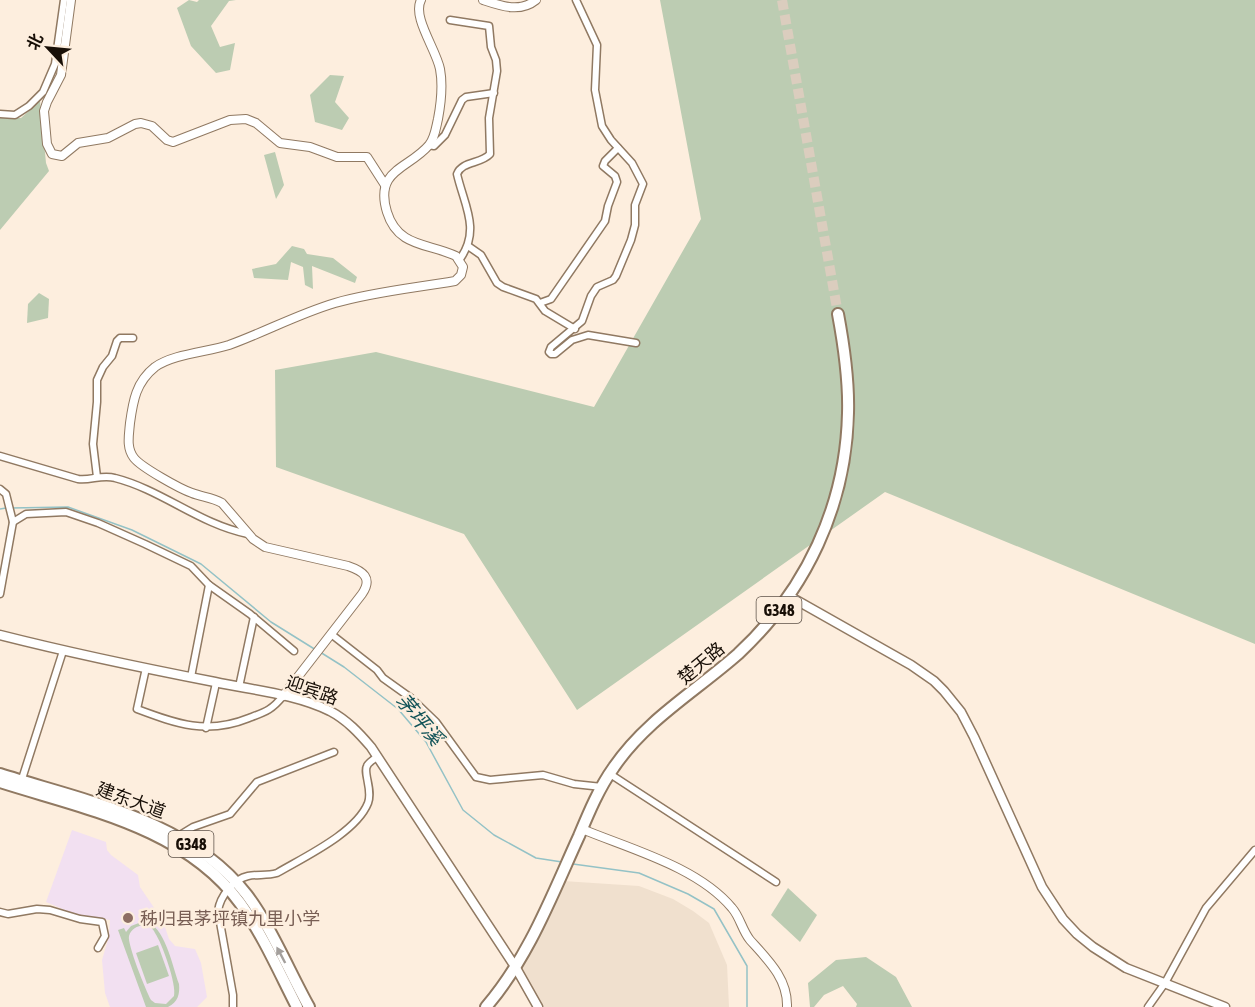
<svg xmlns="http://www.w3.org/2000/svg" width="1255" height="1007" font-family="'Asap Condensed','Noto Sans SC',sans-serif">
<rect width="100%" height="100%" fill="#fdeede"/>
<path fill="#f0e0ce" d="M563,881l76,5 34,13 20,12 16,12 18,42 2,42h-188l-21,-39z"/>
<path fill="#f2e0f1" d="M72,830l34,12 1,8 4,5 27,20 2,12 23,34 6,18 6,7 20,3 6,14 6,34 -10,10h-87l-5,-14 -3,-33 7,-24 1,-16 -31,-4 -33,-14z"/>
<g fill="#bcccb2" fill-rule="evenodd">
<path d="M189,0l8,2 2,-2h37l-7,1 -18,25 9,21 15,-4 -5,27 -14,3 -25,-27 -14,-38z"/>
<path d="M660,0h595v644l-370,-152 -308,218 -113,-176 -188,-67 -1,-97 101,-18 218,55 107,-188z"/>
<path d="M330,75l14,1 -9,26 14,16 -7,12 -27,-8 -5,-27z"/>
<path d="M40,101l6,62 3,8 -49,59v-112h21z"/>
<path d="M275,152l9,33 -8,14 -12,-44z"/>
<path d="M292,246l12,3 3,5 26,4 24,19 -2,6 -43,-17 1,23 -8,-4 -2,-18 -12,-5 -3,18 -34,-2 -2,-9 24,-5z"/>
<path d="M39,293l10,6 -1,19 -21,5 1,-19z"/>
<path d="M788,888l29,27 -17,27 -29,-27z"/>
<path d="M144,921c21,4 28,44 35,63 1,10 -1,18 -11,23h-22l-28,-77 6,-2 2,4 5,-6zM144,925c5,1 9,3 11,8 7,10 22,52 19,63l-8,8 -11,-1 -4,-3c-5,-9 -24,-56 -22,-64 2,-7 8,-10 15,-11z"/>
<path d="M158,945l11,31 -22,8 -11,-31z"/>
<path d="M866,957l30,20 16,30h-56l1,-3 -14,-18 -19,9 -10,12h-4l-2,-24 28,-23z"/>
</g>
<g fill="none" stroke-linecap="round" stroke-linejoin="round">
<g stroke="#94c2c6" stroke-width="1.5">
<path d="M11,508l57,-1 64,23 69,34 70,58 45,28"/>
<path d="M0,509l6,-1"/>
<path d="M320,652l24,15 54,42 28,33 37,68 31,25 42,23 26,4"/>
<path d="M573,864l66,9 49,21 26,15 33,57v41"/>
</g>
<path stroke="#dbcdbe" stroke-width="10" stroke-dasharray="10 5" stroke-linecap="butt" d="M782,0l56,314"/>
<g stroke="#907962" stroke-width="9">
<g id="minor">
<path d="M576,0l21,45 -2,45 7,36 9,14 21,23 11,21 -8,21v20l-4,15 -15,36 -3,4 -16,7 -6,9 -9,25 -31,26 -2,5 2,2h4l17,-14 16,-5 48,8"/>
<path d="M450,20l39,6 2,21 5,13 1,11 -8,47 1,36c-9,10 -28,7 -33,20 7,31 24,55 3,85"/>
<path d="M0,114l15,1 14,-9 14,-14 12,-28 9,-64"/>
<path d="M429,145l5,1 11,-11 17,-35 4,-3 28,-4"/>
<path d="M468,246l13,9 16,28 6,4 33,12 9,12 30,18"/>
<path d="M540,303l11,-4 54,-78 3,-15 9,-24 -2,-6 -12,-10 2,-5 13,-13"/>
<path d="M0,456l78,23c12,2 24,-5 37,-1 47,12 84,46 133,56"/>
<path d="M97,477l-4,-33 4,-42v-22l6,-13 9,-11 5,-15 3,-3h13"/>
<path d="M0,489l6,5 7,28 -13,72"/>
<path d="M13,522l13,-8 40,-2 32,11 47,21 46,22 18,19 41,29 44,37"/>
<path d="M331,634l46,36 6,8 28,20 25,24 40,55 14,3 53,-5 31,9 28,3"/>
<path d="M146,668l-9,41c40,15 70,26 112,9 16,-6 23,-8 34,-22"/>
<path d="M191,677l18,-92"/>
<path d="M239,687l15,-70"/>
<path d="M206,728l10,-45"/>
<path d="M610,774l166,108"/>
<path d="M21,782l42,-131"/>
<path d="M175,838l18,-11 37,-13 27,-32 77,-30"/>
<path d="M0,912l8,2 29,-5 13,1 30,9 22,3 3,14 -7,12"/>
<path d="M233,1007v-12l-15,-84c2,-15 16,-32 30,-35 10,-2 19,0 29,-3 27,-16 79,-40 91,-70 5,-13 -5,-30 -1,-37 1,-3 7,-7 10,-9"/>
<path d="M1148,1007l17,-24 41,-75 49,-58"/>
</g>
</g>
<g stroke="#907962" stroke-width="10">
<g id="tertiary">
<path d="M71,0l-10,75 -14,27 -3,9 3,33 5,10 10,2 16,-13 30,-5 27,-14 6,-1 11,3 15,14 6,2 57,-22 16,-1 10,4 24,20 30,4 27,10h30l18,28"/>
<path d="M483,0c18,6 37,13 53,0"/>
<path d="M283,696l79,-102c11,-16 1,-23 -14,-28l-83,-19 -12,-8 -31,-36c-10,-6 -20,-6 -30,-10 -12,-4 -51,-26 -58,-35 -8,-10 -5,-23 -4,-35 3,-22 6,-41 25,-56 18,-13 52,-15 74,-22 36,-13 69,-31 106,-42 38,-11 80,-15 120,-22l6,-6 2,-8 -7,-11c-27,-13 -58,-8 -69,-44 -13,-43 22,-43 42,-67 6,-7 7,-18 9,-26 3,-16 5,-34 2,-50 -4,-20 -28,-52 -19,-69"/>
<path d="M582,829c48,20 116,38 150,79 8,9 10,22 18,32 18,20 38,39 37,67"/>
</g>
</g>
<g stroke="#907962" stroke-width="11">
<g id="secondary">
<path d="M789,596l122,69 23,16 10,10 17,21 13,25 68,150 21,32 14,15 16,13 33,21 99,39"/>
<path d="M0,635c71,18 143,33 215,47 37,8 81,12 115,29 17,9 29,22 41,36l145,221 22,39"/>
</g>
</g>
<g stroke="#907962" stroke-width="14">
<g id="trunk">
<path d="M0,774c85,27 189,46 247,121 24,32 42,76 62,112"/>
<path d="M0,782c84,27 184,45 240,121 23,32 39,69 57,104"/>
<path d="M486,1007c43,-50 66,-112 93,-171 10,-24 20,-48 35,-69 32,-47 82,-76 124,-113 68,-63 108,-148 110,-241 1,-33 -4,-67 -10,-99"/>
</g>
</g>
<use href="#minor" stroke="#fff" stroke-width="6"/>
<use href="#tertiary" stroke="#fff" stroke-width="8"/>
<use href="#secondary" stroke="#fff" stroke-width="8"/>
<use href="#trunk" stroke="#fff" stroke-width="10"/>
</g>
<defs><path id="oneway-solid" d="M-6-.8H1V-3.2L6.5 0L1 3.2V.8H-6Z" transform="scale(1.5)"/></defs>
<use fill="#a39f9c" href="#oneway-solid" transform="translate(281 955) rotate(-118)"/>
<circle fill="#8d6e63" stroke="#fdeede" stroke-width="2" cx="128" cy="918" r="6"/>
<g text-anchor="middle" dominant-baseline="central" stroke-width="5" stroke-linejoin="round" paint-order="stroke">
<g fill="#fdeede" stroke="#5d5248" stroke-width="1.5">
<rect x="756.5" y="597" width="45" height="26" rx="4.5"/>
<rect x="168.5" y="831" width="45" height="26" rx="4.5"/>
</g>
<g font-size="16" font-weight="bold" fill="#180f07">
<text x="779" y="610">G348</text>
<text x="191" y="844">G348</text>
</g>
<g font-size="18" fill="#180f07" stroke="#fdeede">
<text transform="translate(701 663) rotate(-40)">楚天路</text>
<text transform="translate(312 690) rotate(19)">迎宾路</text>
<text transform="translate(131 800) rotate(20)">建东大道</text>
</g>
<g font-size="18" fill="#785e54" stroke="#fdeede" text-anchor="start">
<text x="140" y="918">秭归县茅坪镇九里小学</text>
</g>
<g font-size="20" font-style="italic" fill="#115358" stroke="#fdeede">
<text transform="translate(420 719) rotate(50)">茅坪溪</text>
</g>
</g>
<g transform="translate(48 48) rotate(296)" stroke="#fdeede" stroke-width="4.5" paint-order="stroke">
<path d="M0-4.5L10 22L0 15L-10 22Z" fill="#180f07"/>
<text y="-9" font-size="16" font-weight="bold" text-anchor="middle" fill="#180f07">北</text>
</g>
</svg>
